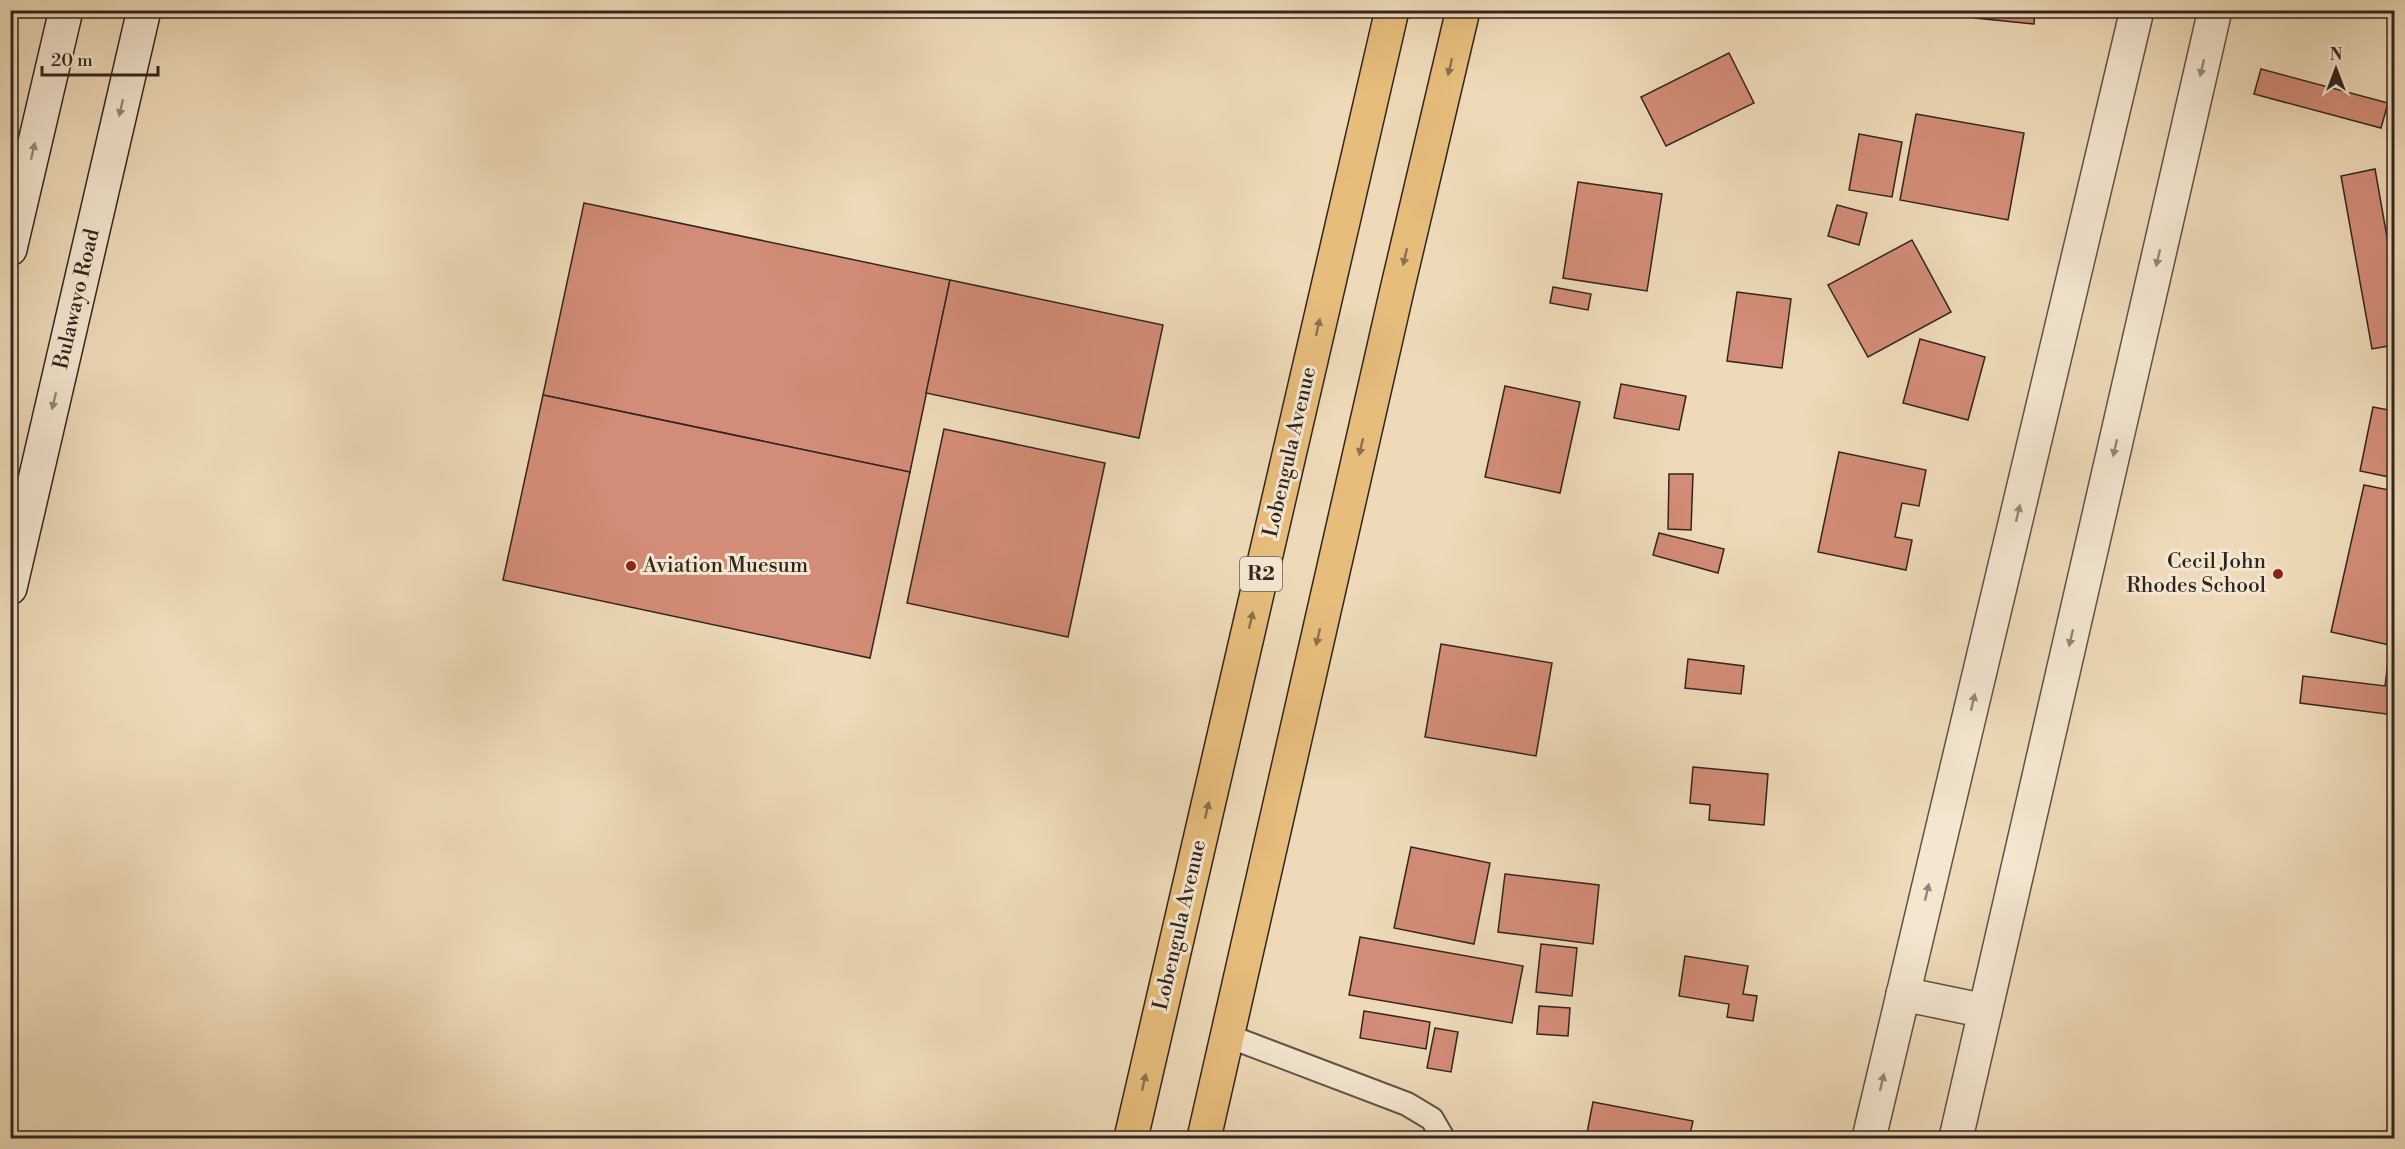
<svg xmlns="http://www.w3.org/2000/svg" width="2405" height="1149" font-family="'Libre Bodoni',serif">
<rect width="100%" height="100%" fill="#eedab8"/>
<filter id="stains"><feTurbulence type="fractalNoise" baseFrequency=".00333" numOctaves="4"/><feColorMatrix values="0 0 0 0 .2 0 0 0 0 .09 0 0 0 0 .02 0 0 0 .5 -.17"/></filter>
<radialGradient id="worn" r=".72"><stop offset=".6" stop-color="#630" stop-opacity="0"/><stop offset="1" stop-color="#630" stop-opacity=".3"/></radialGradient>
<g fill="#d38c77" stroke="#32251f" stroke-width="1.5">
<path d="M1975,10h60l-1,14 -59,-6z"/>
<path d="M1729,53l25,50 -88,43 -25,-49z"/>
<path d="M2261,69l127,34 -7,25 -127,-34z"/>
<path d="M1916,114l108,19 -16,87 -108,-20z"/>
<path d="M1859,134l43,8 -10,55 -43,-7z"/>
<path d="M2375,169l19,108v68l-22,4 -31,-173z"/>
<path d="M1578,182l84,12 -15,97 -84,-13z"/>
<path d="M584,203l366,77 -40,192 -367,-77z"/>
<path d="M1837,205l30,8 -8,32 -31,-9z"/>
<path d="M1912,240l39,72 -83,45 -40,-72z"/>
<path d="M950,280l213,45 -24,113 -213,-45z"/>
<path d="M1553,287l38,7 -3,16 -38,-7z"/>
<path d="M1737,292l54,7 -9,69 -55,-7z"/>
<path d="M1920,339l65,18 -17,63 -65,-17z"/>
<path d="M1621,384l65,12 -7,34 -65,-12z"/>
<path d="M1505,386l75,16 -20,91 -75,-16z"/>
<path d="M543,395l367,77 -40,186 -367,-78z"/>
<path d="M2373,407l21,4v67l-34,-7z"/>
<path d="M944,429l161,34 -37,174 -161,-34z"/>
<path d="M1839,452l87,18 -7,36 -17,-3 -7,34 17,3 -6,30 -88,-18z"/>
<path d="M1669,474h24l-2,56 -23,-1z"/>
<path d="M2364,485l30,6v155l-63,-14z"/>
<path d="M1659,533l65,16 -6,24 -65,-18z"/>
<path d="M1441,644l111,19 -16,93 -111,-19z"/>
<path d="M1688,659l56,7 -3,28 -56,-6z"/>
<path d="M2388,662l6,1v52l-94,-12 3,-27 82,10z"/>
<path d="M1693,767l75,7 -4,51 -55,-5 1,-15 -20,-2z"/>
<path d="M1411,847l79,16 -16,81 -80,-16z"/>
<path d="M1505,874l94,11 -6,59 -95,-12z"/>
<path d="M1360,937l163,29 -11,57 -163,-28z"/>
<path d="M1541,944l36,4 -5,48 -36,-4z"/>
<path d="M1685,956l63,10 -5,28 14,2 -4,25 -26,-4 2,-13 -50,-8z"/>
<path d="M1539,1006l31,2 -2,28 -31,-2z"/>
<path d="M1364,1011l66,11 -4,27 -66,-11z"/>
<path d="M1435,1028l23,4 -7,40 -24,-4z"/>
<path d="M1593,1102l100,19 -4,17h-103z"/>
</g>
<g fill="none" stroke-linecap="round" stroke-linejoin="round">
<g stroke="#615245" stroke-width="26">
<path id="lane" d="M1228,1036l179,68 25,15 11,19"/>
</g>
<g stroke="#615245" stroke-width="36">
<g id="street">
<path d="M1903,994l82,17"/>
<path d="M1869,1138l268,-1128"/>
<path d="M1956,1138l259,-1128"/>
</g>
</g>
<g stroke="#32251f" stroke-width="36">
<g id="secondary">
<path d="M10,249l56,-239"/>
<path d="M10,588l134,-578"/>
</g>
</g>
<g stroke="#32251f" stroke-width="36">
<g id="highway">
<path d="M1131,1138l261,-1128"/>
<path d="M1204,1138l193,-848 66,-280"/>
</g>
</g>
<use href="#lane" stroke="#f4e7d1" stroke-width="22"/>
<use href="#street" stroke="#f4e7d1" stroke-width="33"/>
<use href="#secondary" stroke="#f4e7d1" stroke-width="33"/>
<use href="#highway" stroke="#e7bd7c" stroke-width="33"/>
</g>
<defs><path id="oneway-solid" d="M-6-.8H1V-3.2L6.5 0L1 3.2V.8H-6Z" transform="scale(1.5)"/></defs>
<g fill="#8c714e">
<use href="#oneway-solid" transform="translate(1450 67) rotate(103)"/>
<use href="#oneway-solid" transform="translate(1405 257) rotate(103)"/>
<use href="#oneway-solid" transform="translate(1318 327) rotate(-77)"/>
<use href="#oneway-solid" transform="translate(1361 447) rotate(103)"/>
<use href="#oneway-solid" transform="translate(1251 620) rotate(-77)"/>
<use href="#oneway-solid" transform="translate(1318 637) rotate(103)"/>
<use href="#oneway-solid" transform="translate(1207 810) rotate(-77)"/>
<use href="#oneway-solid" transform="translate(1144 1082) rotate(-77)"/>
</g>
<g fill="#938678">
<use href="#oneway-solid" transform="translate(2202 68) rotate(103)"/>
<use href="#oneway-solid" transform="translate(121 108) rotate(103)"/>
<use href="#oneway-solid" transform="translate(33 151) rotate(-77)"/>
<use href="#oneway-solid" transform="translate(2158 258) rotate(103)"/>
<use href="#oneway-solid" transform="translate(54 401) rotate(103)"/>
<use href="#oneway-solid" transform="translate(2115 448) rotate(103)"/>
<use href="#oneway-solid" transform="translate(2018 513) rotate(-77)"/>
<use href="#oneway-solid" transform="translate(2071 638) rotate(103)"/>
<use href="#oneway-solid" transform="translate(1973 702) rotate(-77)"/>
<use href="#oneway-solid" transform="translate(1927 892) rotate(-77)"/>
<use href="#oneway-solid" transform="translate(1882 1082) rotate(-77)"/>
</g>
<g fill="#8f2418" stroke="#f4e7d1" stroke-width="2">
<circle cx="631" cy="566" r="6"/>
<circle cx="2278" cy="574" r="6"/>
</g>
<g text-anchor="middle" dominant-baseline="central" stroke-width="6" stroke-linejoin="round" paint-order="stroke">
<rect fill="#f4e7d1" stroke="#6c5f54" stroke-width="1.5" x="1240" y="557" width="42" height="34" rx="4.5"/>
<g font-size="20" font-weight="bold" fill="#32251f">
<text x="1261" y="574">R2</text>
</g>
<g font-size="21" fill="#32251f" stroke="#f4e7d1">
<text transform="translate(77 299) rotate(-77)">Bulawayo Road</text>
<text transform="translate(1290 452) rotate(-77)">Lobengula Avenue</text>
<text transform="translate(1180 925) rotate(-77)">Lobengula Avenue</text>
</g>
<g font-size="21" fill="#32251f" stroke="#f4e7d1" text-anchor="end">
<text x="2266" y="562">Cecil John<tspan x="2266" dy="24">Rhodes School</tspan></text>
<text x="643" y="566" text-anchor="start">Aviation Muesum</text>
</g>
</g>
<rect width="2405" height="1149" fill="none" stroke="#eedab8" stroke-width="36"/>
<rect x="12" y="12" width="2381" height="1125" fill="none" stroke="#32251f" stroke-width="3"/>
<rect x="18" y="18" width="2369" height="1113" fill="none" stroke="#32251f" stroke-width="1.5"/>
<g transform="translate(2336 69)" stroke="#f4e7d1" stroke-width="4.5" paint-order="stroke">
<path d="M0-4.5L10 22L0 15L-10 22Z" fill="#32251f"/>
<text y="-9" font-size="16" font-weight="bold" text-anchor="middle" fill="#32251f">N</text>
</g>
<path d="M42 66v9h116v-9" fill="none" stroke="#32251f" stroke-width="3"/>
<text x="51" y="66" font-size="18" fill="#32251f" stroke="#f4e7d1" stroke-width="4.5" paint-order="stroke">20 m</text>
<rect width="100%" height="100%" filter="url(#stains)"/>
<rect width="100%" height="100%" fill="url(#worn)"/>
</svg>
